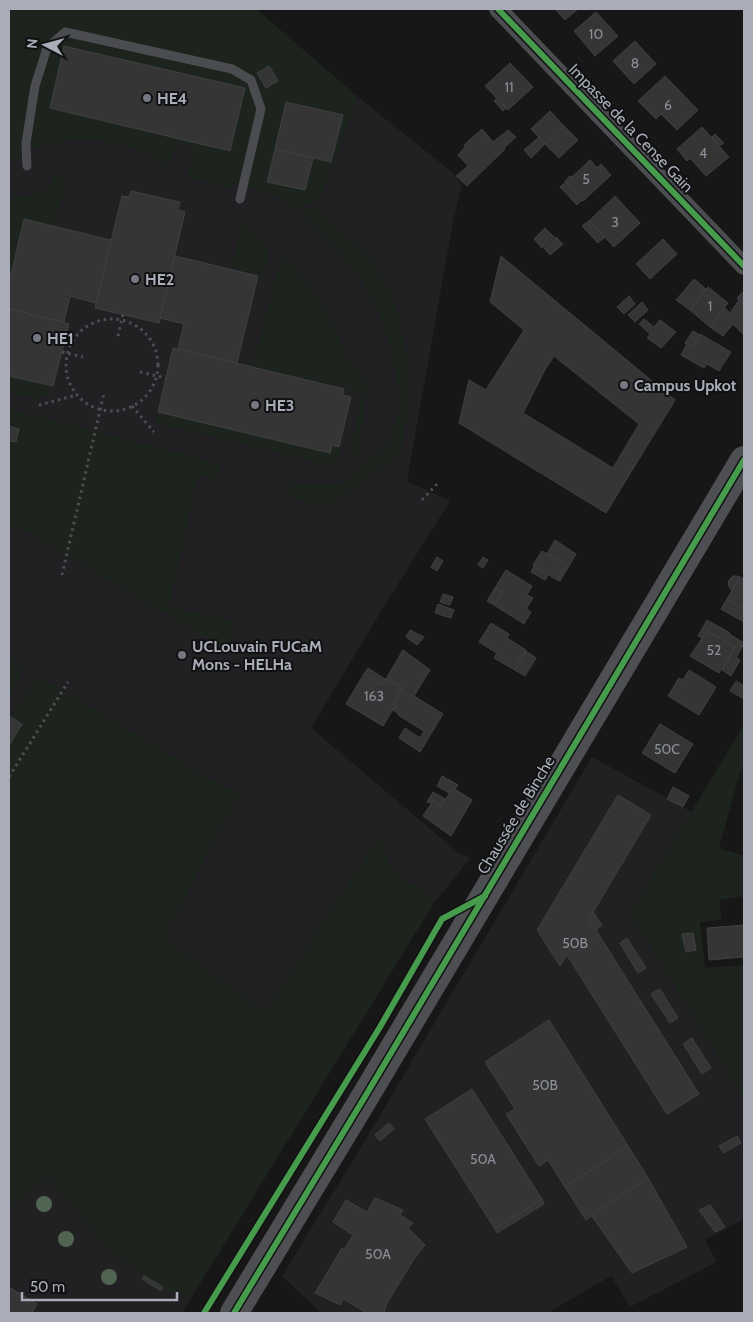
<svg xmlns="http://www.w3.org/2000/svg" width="753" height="1322" font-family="Cabin,sans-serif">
<rect width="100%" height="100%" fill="#171717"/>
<g fill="#212123">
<path d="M9,9h247l102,88 94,75 10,13 -9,36 -46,260 43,20 -67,107 -72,120 149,126 10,4 -38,48 -250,407h-173z"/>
<path d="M592,757l100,55 -62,101 114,185v121l-39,21 12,22 -87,45 -19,-31 -63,37h-227l-39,-37 79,-129z"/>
</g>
<g fill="#1d241e">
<path d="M9,9h247l102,88 -38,102 -25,9 -25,-15 -33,-10 -9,5 -40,-11 4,-31 -13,-4 -11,25 -19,-14 -52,-14 -27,2 -40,7 18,-112 -28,122 -11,4z"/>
<path d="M54,173l13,2 -12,51 -30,-7 -16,67v-87l38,-8z"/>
<path d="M307,208h9l58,54 22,42 14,66v30l-9,53 -73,53 -41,-9 4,-14h50l49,-39 11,-42 -7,-38 -8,-30 -12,-33 -19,-31 -30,-34 -24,-24z"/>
<path d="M254,217l-7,12 23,18 -6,27 -3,1 -30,-7 12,-46z"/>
<path d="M281,256c18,14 43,46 52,67 5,10 7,22 12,33 5,11 16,16 22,26l-7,67 -11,14 12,-67 -17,-9 -92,-19z"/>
<path d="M9,375l42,10 -2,13 -8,-2 -1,4 -31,-8z"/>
<path d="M9,409l213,55 -5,16 -19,-4 -29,131 65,14 -6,29 -214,-126 -5,8v-90l5,1 7,-18 -2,4 -10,-3z"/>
<path d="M159,411l172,42 1,-7 7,1v13l-14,4 -169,-41z"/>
<path d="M9,660l15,9 -15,27z"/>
<path d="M39,677l35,20 146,88 20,8 -77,145 102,74 112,-172 4,1 6,13 2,12 6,8 33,20 4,12 -242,393 -33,-14 -47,-35 -62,-74 -11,10 -28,20v-460l13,-22 -10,-7z"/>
<path d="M744,725v45l-3,-1 -22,79 25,8v40l-24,4 1,20 -21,2 5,46 39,-3v133l-114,-185z"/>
</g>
<g fill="#353536" stroke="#3f4043" fill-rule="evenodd">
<path d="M555,9h23l-13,11z"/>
<path d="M596,12l22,24 -23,20 -21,-25z"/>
<path d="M635,41l21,23 -22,20 -21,-23z"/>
<path d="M64,46l181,42 -15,63 -180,-43z"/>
<path d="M510,63l23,24 -25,23 -23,-24z"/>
<path d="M269,66l9,15 -12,7 -9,-15z"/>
<path d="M665,76l33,34 -21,20 -16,-16 -5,5 -18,-18z"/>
<path d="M497,98l9,10 -3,3 -9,-10z"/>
<path d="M286,102l57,13 -12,47 -56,-13z"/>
<path d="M550,111l14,15 -19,18 -14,-15z"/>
<path d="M564,126l14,14 -19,18 -14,-14z"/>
<path d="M702,127l27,30 -23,19 -16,-18 -3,3 -10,-12z"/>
<path d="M482,129l11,13 15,-12 8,7 -12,11 1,1 -38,37 -11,-10 12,-10 -10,-11 7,-8 -1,-2z"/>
<path d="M715,134l9,9 -5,3 -7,-9z"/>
<path d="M539,137l6,7 -14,14 -7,-8z"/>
<path d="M275,149l38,9 -8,32 -38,-8z"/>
<path d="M590,160l7,8 4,-4 10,11 -28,26 -18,-20 5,-5 2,1z"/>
<path d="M566,182l16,18 -5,5 -17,-18z"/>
<path d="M131,191l49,11 -2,8 7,2 -26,111 -64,-15 27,-112 7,1z"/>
<path d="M615,196l25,27 -26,24 -25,-26z"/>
<path d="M24,219l87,21 -15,63 -26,-7 -6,26 -55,-13v-26z"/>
<path d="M589,221l16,16 -7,6 -16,-17z"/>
<path d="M545,228l9,9 -12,11 -8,-9z"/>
<path d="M556,237l7,7 -13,11 -6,-7z"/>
<path d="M663,239l14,15 -27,25 -14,-15z"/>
<path d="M175,256l83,20 -21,87 -59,-14 6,-25 -24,-6z"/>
<path d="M501,256l174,144 -69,113 -147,-90 10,-43 17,10 38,-60 -34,-28zM554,356l85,68 -26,44 -90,-55 23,-45z"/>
<path d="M694,279l12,10 -16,21 -14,-10z"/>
<path d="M708,287l20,16 -18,24 -20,-17z"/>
<path d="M744,291v14l-7,-7z"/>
<path d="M629,296l6,8 -11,10 -7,-7z"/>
<path d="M739,300l5,5v30l-11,-11 -10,12 -13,-9 15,-19 5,5z"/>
<path d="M642,302l6,8 -13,12 -7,-7z"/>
<path d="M9,309l60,15 -16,62 -44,-10z"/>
<path d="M644,319l10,8 6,-7 16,12 -15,16 -14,-10 3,-4 -11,-10z"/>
<path d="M693,331l7,4 -7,12 -8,-4z"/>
<path d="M700,334l31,18 -12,19 -12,-7 -3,4 -23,-13 6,-11 6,3z"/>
<path d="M173,348l171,41 -1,6 8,2 -12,50 -7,-2 -2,8 -172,-41z"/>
<path d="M9,426l10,3 -3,13 -7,-1z"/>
<path d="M555,540l21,14 -16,27 -3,-1 9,-15 -19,-11z"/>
<path d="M542,551l24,14 -9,15 -24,-15z"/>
<path d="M437,557l6,4 -6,10 -6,-4z"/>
<path d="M483,557l5,3 -5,8 -5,-3z"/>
<path d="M534,566l14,9 -3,5 -14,-8z"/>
<path d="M506,570l26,16 -5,9 6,3 -7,11 5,3 -7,12 -30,-19 8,-13 -7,-4z"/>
<path d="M733,576h4l3,1 -8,14 -4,-6 1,-5z"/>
<path d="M740,577l4,3v30l-17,-11z"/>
<path d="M495,588l7,4 -8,13 -7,-4z"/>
<path d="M443,594l10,3 -3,8 -10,-3z"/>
<path d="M727,599l17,11v12l-23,-13z"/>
<path d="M438,604l16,6 -3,8 -16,-5z"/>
<path d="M707,620l23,13 -1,1 15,9 -8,15 4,2 -9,16 -9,-6 13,-23 -28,-16 -5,7 -4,-2z"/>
<path d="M491,623l18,11 -2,4 19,12 -11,20 -21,-12 3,-5 -18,-11z"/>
<path d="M410,630l14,7 -7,8 -11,-8z"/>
<path d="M707,631l28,16 -16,26 -29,-17z"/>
<path d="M403,650l27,20 -16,26 29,18 -23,38 -21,-14 6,-10 15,10 4,-7 -26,-16 1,-1 -6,-4 2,-4 -2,-2 9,-16 -16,-9z"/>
<path d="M526,651l10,7 -11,18 -10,-6z"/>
<path d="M368,668l17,11 -3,6 -18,-11z"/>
<path d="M689,670l27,17 -17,28 -31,-19 11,-18 4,2z"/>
<path d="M364,674l18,11 4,-6 16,9 -9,16 2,2 -12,20 -37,-22z"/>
<path d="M736,681l8,5v13l-14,-8z"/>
<path d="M9,716l13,8 -13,22z"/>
<path d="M660,724l33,20 -18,29 -33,-20z"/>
<path d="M442,776l16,9 -3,4 -2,-1 -4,5 -12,-7z"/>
<path d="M673,787l16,9 -6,11 -16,-8z"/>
<path d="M453,788l19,12 -21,36 -28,-20 10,-15 8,5z"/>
<path d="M433,792l12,7 -4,7 -8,-5 -2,2 -4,-1z"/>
<path d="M618,795l33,20 -62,104 110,175 -32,20 -100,-159 -7,11 -23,-36z"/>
<path d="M593,912l9,13 -6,5 -7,-11z"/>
<path d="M744,925v32l-35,3 -2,-32z"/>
<path d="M693,933l3,17 -10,2 -4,-18z"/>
<path d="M627,938l19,30 -8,5 -18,-30z"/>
<path d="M660,989l18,29 -8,5 -19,-29z"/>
<path d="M549,1020l79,126 -63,41 -17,-27 -9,6 -33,-52 9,-5 -30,-47z"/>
<path d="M692,1038l19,30 -9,6 -19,-30z"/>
<path d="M472,1089l70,110 -47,30 -70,-110z"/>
<path d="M389,1123l5,6 -14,12 -5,-6z"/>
<path d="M737,1136l4,7 -18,10 -4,-7z"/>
<path d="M628,1146l20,32 -62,42 -21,-33z"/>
<path d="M648,1178l39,69 -55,26 -41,-58z"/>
<path d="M375,1198l28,12 -3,5 13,8 -5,5 17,17 -11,14 -27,44 -3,10h-17l-24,-14 -3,6 -25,-12 27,-45 2,2 9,-15 -20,-13 13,-22 21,12z"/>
<path d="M542,1199l2,5 -47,29 -2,-4z"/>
<path d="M710,1205l15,22 -10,5 -16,-22z"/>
<path d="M144,1276l19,11 -2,4 -19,-12z"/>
<path d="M9,1287l28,17 -5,9h-23z"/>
</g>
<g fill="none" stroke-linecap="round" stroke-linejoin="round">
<g stroke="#4d4e52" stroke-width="3" stroke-dasharray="2.5 4" stroke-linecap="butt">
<circle cx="112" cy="365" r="46"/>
<path d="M118,336l5,-22"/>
<path d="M62,352l21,5"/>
<path d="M140,372l26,6"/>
<path d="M39,405l38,-10"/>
<path d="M132,406l22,26"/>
<path d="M422,500l15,-16"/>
<path d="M62,575l42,-182"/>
<path d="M9,777l59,-95"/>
</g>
<path stroke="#4b4c50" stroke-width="9" d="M27,166l-1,-23 9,-57 12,-38 18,-16 167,37 19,11 10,29 -21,90"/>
<path stroke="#4b4c50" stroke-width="18" d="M498,9l246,257"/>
<path stroke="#4d4f52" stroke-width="28" d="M234,1313l132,-218 378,-635"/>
<g stroke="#111113" stroke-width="9">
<g id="cycleway">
<path d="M498,9l246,257"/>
<path d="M204,1313l176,-286 62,-108 43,-23"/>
<path d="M234,1313l132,-218 378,-635"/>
</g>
</g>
<use href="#cycleway" stroke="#469c4c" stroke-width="6"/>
</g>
<g fill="#506451">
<circle cx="44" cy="1204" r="8"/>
<circle cx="66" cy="1239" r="8"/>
<circle cx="109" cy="1277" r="8"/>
</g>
<g fill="#757880" stroke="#111113" stroke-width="2">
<circle cx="147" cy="98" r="5"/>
<circle cx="135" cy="279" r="5"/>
<circle cx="37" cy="338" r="5"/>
<circle cx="624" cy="385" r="5"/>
<circle cx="255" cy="405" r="5"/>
<circle cx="182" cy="655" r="5"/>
</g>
<g text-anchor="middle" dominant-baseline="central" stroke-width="4" stroke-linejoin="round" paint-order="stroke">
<g font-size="14" fill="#8b8f98">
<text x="596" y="34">10</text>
<text x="635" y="63">8</text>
<text x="509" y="87">11</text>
<text x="668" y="105">6</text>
<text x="703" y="153">4</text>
<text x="586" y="179">5</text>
<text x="615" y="222">3</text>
<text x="710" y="306">1</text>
<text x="714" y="650">52</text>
<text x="374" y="696">163</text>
<text x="667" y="749">50C</text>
<text x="575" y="943">50B</text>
<text x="545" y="1085">50B</text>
<text x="483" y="1159">50A</text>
<text x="378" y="1254">50A</text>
</g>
<g font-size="16" font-weight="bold" fill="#a8adb8" stroke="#111113" text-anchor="start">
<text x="157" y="98">HE4</text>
<text x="145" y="279">HE2</text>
<text x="47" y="338">HE1</text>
<text x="634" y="385">Campus Upkot</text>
<text x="265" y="405">HE3</text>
<text x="192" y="646">UCLouvain FUCaM<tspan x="192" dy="18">Mons - HELHa</tspan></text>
</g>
<g font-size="16" fill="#a8adb8" stroke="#111113">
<text transform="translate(631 128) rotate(46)">Impasse de la Cense Gain</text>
<text transform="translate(516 815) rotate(-59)">Chaussée de Binche</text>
</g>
</g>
<rect width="753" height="1322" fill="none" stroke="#a8adb8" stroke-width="20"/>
<g transform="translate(45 45) rotate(276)" stroke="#111113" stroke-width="4" paint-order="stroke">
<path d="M0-4L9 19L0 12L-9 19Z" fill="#a8adb8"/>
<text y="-8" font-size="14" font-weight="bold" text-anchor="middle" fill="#a8adb8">N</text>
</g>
<path d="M22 1292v8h155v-8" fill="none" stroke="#a8adb8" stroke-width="2.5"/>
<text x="30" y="1292" font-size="15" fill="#a8adb8" stroke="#111113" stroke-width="4" paint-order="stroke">50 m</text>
</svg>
